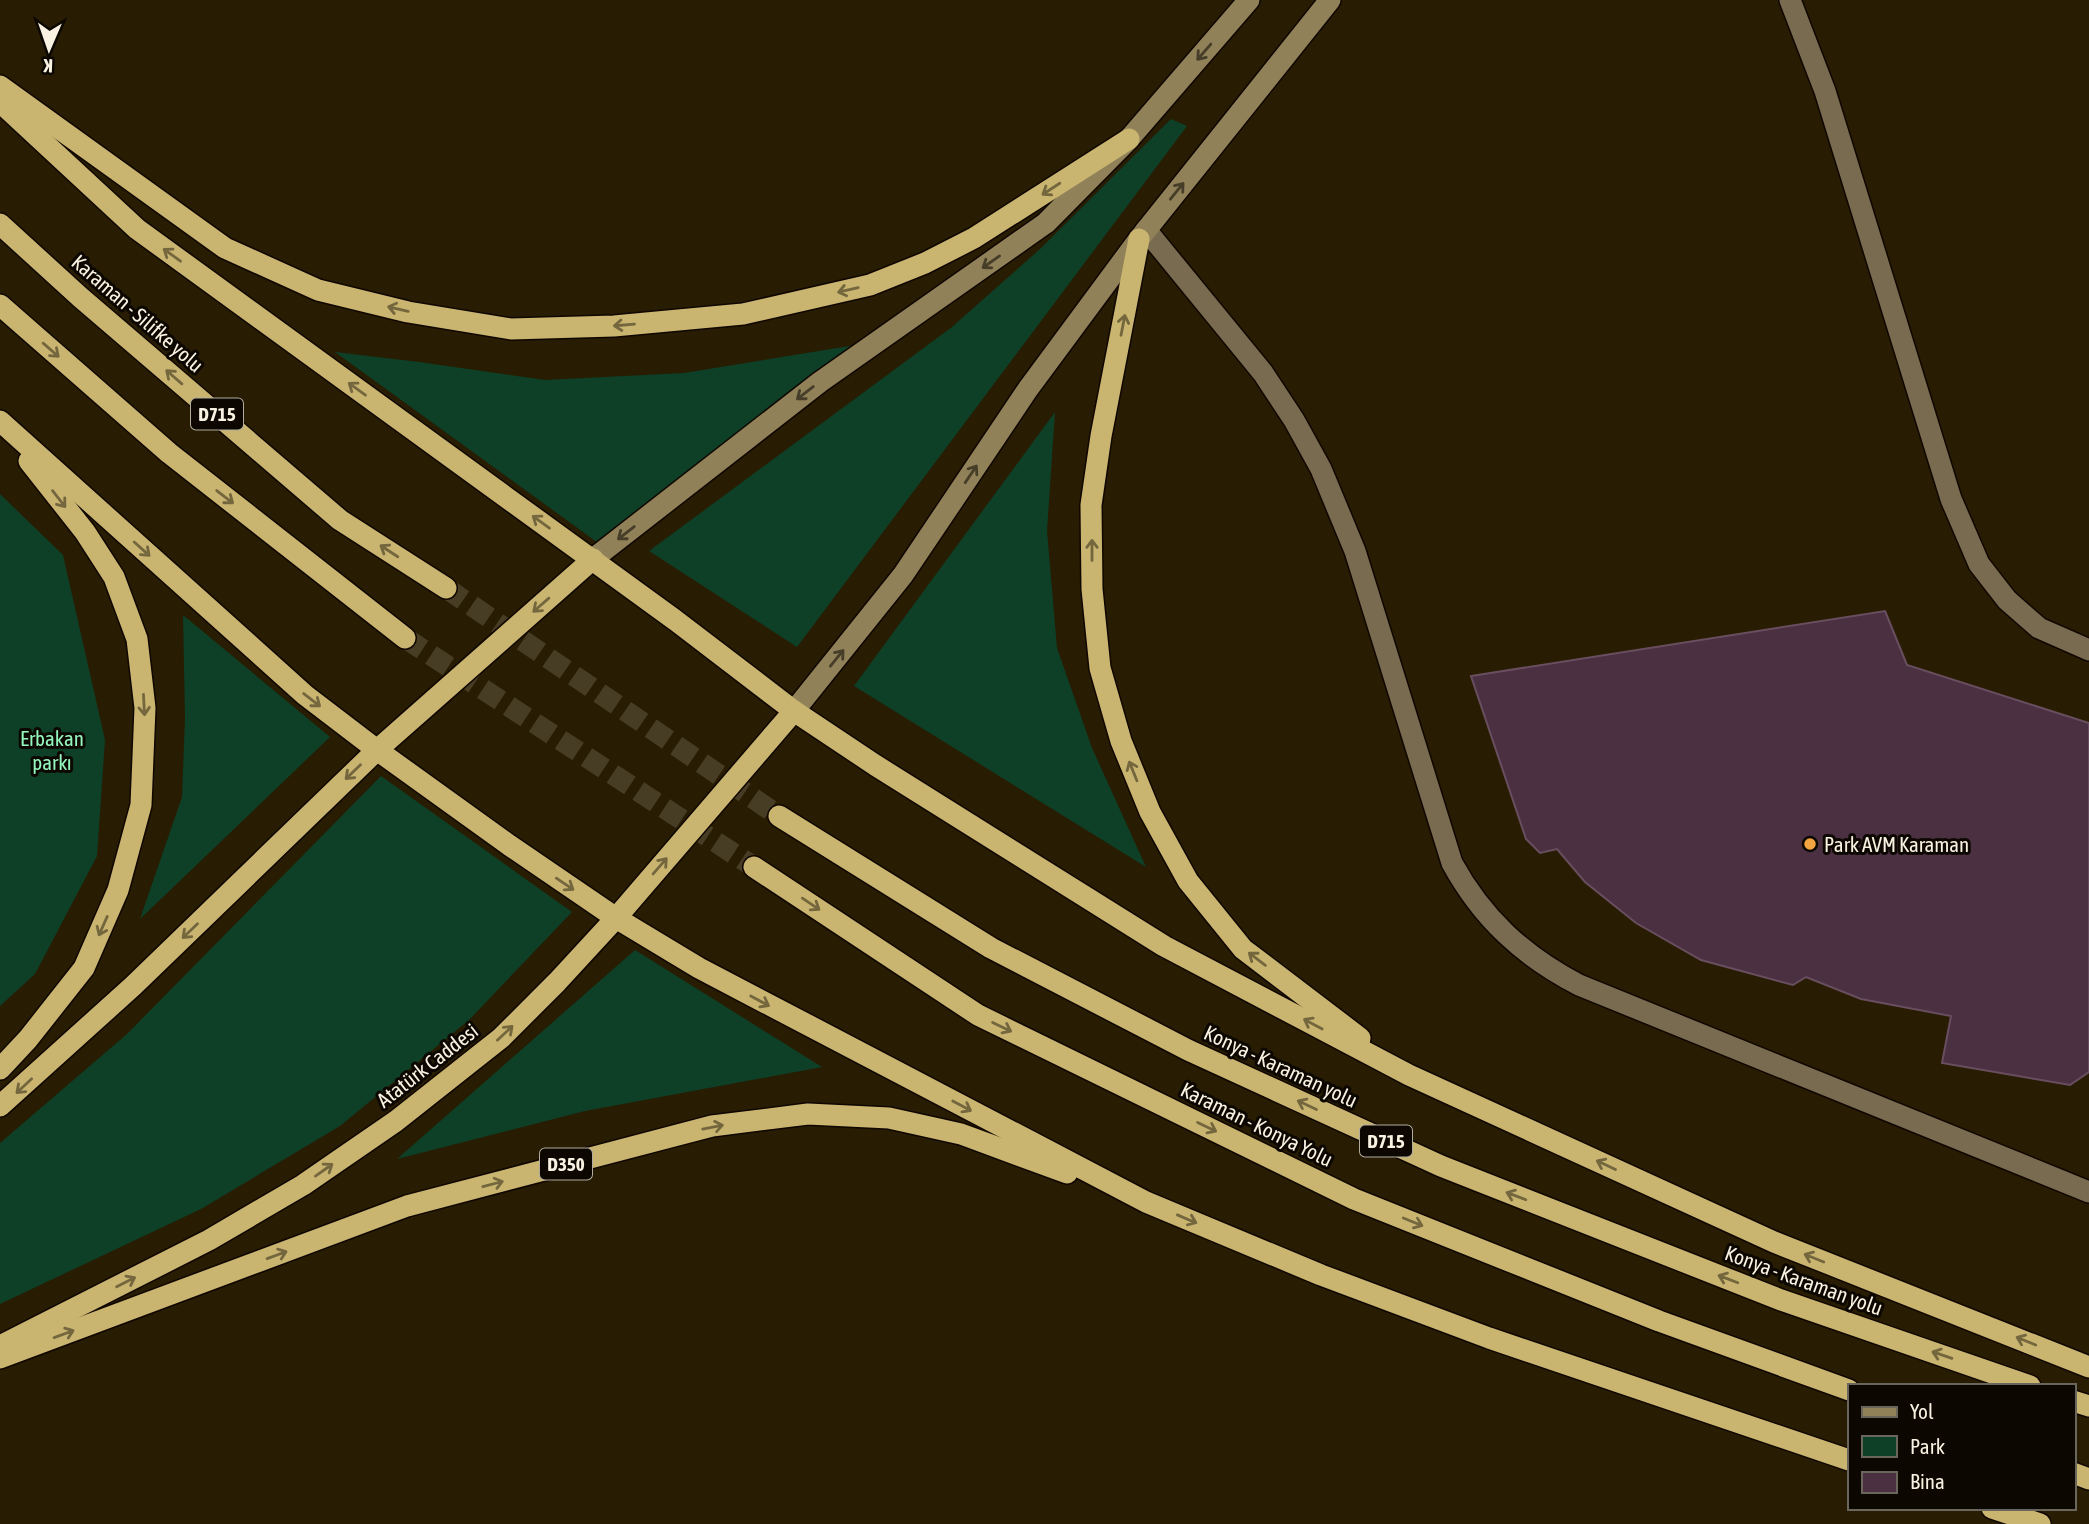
<svg xmlns="http://www.w3.org/2000/svg" width="2089" height="1524" font-family="'Asap Condensed',sans-serif">
<rect width="100%" height="100%" fill="#281d02"/>
<g fill="#0e3f27">
<path d="M1171,119l16,7 -390,521 -148,-96 303,-224 88,-78z"/>
<path d="M874,342l-269,206 -270,-196 84,10 126,18 139,-7z"/>
<path d="M1055,412l-8,119 10,117 35,100 54,119 -292,-181z"/>
<path d="M0,494l63,61 42,185 -8,116 -62,118 -35,32z"/>
<path d="M183,615l147,122 -190,182 42,-122 3,-79z"/>
<path d="M381,776l191,136 -103,108 -129,106 -139,83 -201,95v-161l127,-109z"/>
<path d="M635,950l187,117 -237,44 -188,48z"/>
</g>
<path fill="#4a3041" stroke="#694e5f" stroke-width="2" d="M1885,611l22,54 182,58v349l-19,13 -128,-22 9,-47 -90,-17 -55,-22 -13,8 -92,-25 -65,-37 -51,-41 -28,-33 -17,4 -14,-14 -55,-163z"/>
<g fill="none" stroke-linecap="round" stroke-linejoin="round">
<g stroke="#473d24" stroke-width="21" stroke-dasharray="21 10" stroke-linecap="butt">
<path d="M446,588l333,228"/>
<path d="M405,638l349,229"/>
</g>
<g stroke="#100700" stroke-width="24">
<path id="lane" d="M1146,230l117,143 31,47 27,49 34,82 97,312c30,55 71,93 127,122l510,207"/>
</g>
<g stroke="#100700" stroke-width="24">
<path id="street" d="M1790,0l35,91 126,408 28,65 28,36 32,28 50,22"/>
</g>
<g stroke="#100700" stroke-width="24">
<g id="secondary">
<path d="M593,559l227,-177 226,-159 83,-84 120,-139"/>
<path d="M794,711l109,-136 125,-186 111,-150 191,-239"/>
</g>
</g>
<g stroke="#100700" stroke-width="24">
<g id="highway">
<path d="M0,86l225,162 93,42 90,22 103,17 103,-3 129,-12 127,-29 55,-22 49,-25 155,-99"/>
<path d="M0,102l137,127 538,391 119,91 81,54 289,181 245,129 365,167 315,125"/>
<path d="M0,224l80,73 260,223 106,68"/>
<path d="M1139,239l-38,197 -10,69 1,84 8,79 21,73 29,71 38,69 55,68 117,89"/>
<path d="M0,305l169,148 236,185"/>
<path d="M0,421l305,274 72,55 132,95 107,73 83,50 447,234 175,73 168,63 360,122"/>
<path d="M779,816l212,132 197,102 253,116 340,134 249,86"/>
<path d="M754,867l224,148 376,184 305,122 190,69"/>
<path d="M0,1069l28,-30 56,-71 34,-78 23,-85 4,-97 -8,-69 -23,-62 -29,-45 -56,-71"/>
<path d="M0,1106l133,-120 244,-236 216,-191"/>
<path d="M2,1345l207,-105 94,-55 93,-64 105,-83 56,-56 59,-64 178,-207"/>
<path d="M0,1358l407,-152 305,-80 96,-12 81,4 72,16 106,39"/>
<path d="M2073,1401l16,5"/>
<path d="M2073,1473l16,6"/>
<path d="M1992,1508l48,16"/>
</g>
</g>
<use href="#lane" stroke="#786b4f" stroke-width="21"/>
<use href="#street" stroke="#786b4f" stroke-width="21"/>
<use href="#secondary" stroke="#908159" stroke-width="21"/>
<use href="#highway" stroke="#c9b470" stroke-width="21"/>
</g>
<defs><path id="oneway-shaft" d="M-6 0H5M1.5-3L5.5 0L1.5 3" fill="none" stroke-width="1.6" stroke-linecap="round" stroke-linejoin="round" transform="scale(1.75)"/></defs>
<g stroke="#473e29">
<use href="#oneway-shaft" transform="translate(1204 52) rotate(131)"/>
<use href="#oneway-shaft" transform="translate(1177 191) rotate(-51)"/>
<use href="#oneway-shaft" transform="translate(991 262) rotate(145)"/>
<use href="#oneway-shaft" transform="translate(805 393) rotate(142)"/>
<use href="#oneway-shaft" transform="translate(971 474) rotate(-56)"/>
<use href="#oneway-shaft" transform="translate(626 533) rotate(142)"/>
<use href="#oneway-shaft" transform="translate(837 658) rotate(-51)"/>
</g>
<g stroke="#74673e">
<use href="#oneway-shaft" transform="translate(1051 189) rotate(147)"/>
<use href="#oneway-shaft" transform="translate(172 255) rotate(-144)"/>
<use href="#oneway-shaft" transform="translate(848 290) rotate(167)"/>
<use href="#oneway-shaft" transform="translate(398 309) rotate(-167)"/>
<use href="#oneway-shaft" transform="translate(624 325) rotate(175)"/>
<use href="#oneway-shaft" transform="translate(1123 325) rotate(-79)"/>
<use href="#oneway-shaft" transform="translate(51 350) rotate(41)"/>
<use href="#oneway-shaft" transform="translate(174 377) rotate(-139)"/>
<use href="#oneway-shaft" transform="translate(357 389) rotate(-144)"/>
<use href="#oneway-shaft" transform="translate(225 497) rotate(38)"/>
<use href="#oneway-shaft" transform="translate(59 499) rotate(52)"/>
<use href="#oneway-shaft" transform="translate(541 522) rotate(-144)"/>
<use href="#oneway-shaft" transform="translate(142 549) rotate(42)"/>
<use href="#oneway-shaft" transform="translate(1092 550) rotate(-90)"/>
<use href="#oneway-shaft" transform="translate(389 551) rotate(-147)"/>
<use href="#oneway-shaft" transform="translate(541 605) rotate(139)"/>
<use href="#oneway-shaft" transform="translate(312 700) rotate(38)"/>
<use href="#oneway-shaft" transform="translate(144 705) rotate(87)"/>
<use href="#oneway-shaft" transform="translate(1133 771) rotate(-112)"/>
<use href="#oneway-shaft" transform="translate(353 772) rotate(136)"/>
<use href="#oneway-shaft" transform="translate(660 866) rotate(-49)"/>
<use href="#oneway-shaft" transform="translate(565 884) rotate(34)"/>
<use href="#oneway-shaft" transform="translate(811 904) rotate(34)"/>
<use href="#oneway-shaft" transform="translate(103 926) rotate(114)"/>
<use href="#oneway-shaft" transform="translate(190 931) rotate(136)"/>
<use href="#oneway-shaft" transform="translate(1257 959) rotate(-143)"/>
<use href="#oneway-shaft" transform="translate(760 1001) rotate(28)"/>
<use href="#oneway-shaft" transform="translate(1313 1024) rotate(-152)"/>
<use href="#oneway-shaft" transform="translate(1002 1027) rotate(26)"/>
<use href="#oneway-shaft" transform="translate(505 1033) rotate(-43)"/>
<use href="#oneway-shaft" transform="translate(24 1086) rotate(137)"/>
<use href="#oneway-shaft" transform="translate(1307 1105) rotate(-155)"/>
<use href="#oneway-shaft" transform="translate(962 1106) rotate(28)"/>
<use href="#oneway-shaft" transform="translate(713 1127) rotate(-11)"/>
<use href="#oneway-shaft" transform="translate(1207 1127) rotate(26)"/>
<use href="#oneway-shaft" transform="translate(1606 1165) rotate(-155)"/>
<use href="#oneway-shaft" transform="translate(324 1170) rotate(-35)"/>
<use href="#oneway-shaft" transform="translate(493 1184) rotate(-15)"/>
<use href="#oneway-shaft" transform="translate(1516 1196) rotate(-159)"/>
<use href="#oneway-shaft" transform="translate(1187 1219) rotate(23)"/>
<use href="#oneway-shaft" transform="translate(1413 1222) rotate(22)"/>
<use href="#oneway-shaft" transform="translate(277 1255) rotate(-20)"/>
<use href="#oneway-shaft" transform="translate(1814 1258) rotate(-158)"/>
<use href="#oneway-shaft" transform="translate(1728 1279) rotate(-159)"/>
<use href="#oneway-shaft" transform="translate(126 1282) rotate(-27)"/>
<use href="#oneway-shaft" transform="translate(64 1334) rotate(-20)"/>
<use href="#oneway-shaft" transform="translate(2026 1341) rotate(-158)"/>
<use href="#oneway-shaft" transform="translate(1942 1355) rotate(-161)"/>
</g>
<circle fill="#f2a541" stroke="#0c0801" stroke-width="2.5" cx="1810" cy="844" r="7"/>
<g text-anchor="middle" dominant-baseline="central" stroke-width="6" stroke-linejoin="round" paint-order="stroke">
<g fill="#0c0801" stroke="#b2ac9e" stroke-width="2">
<rect x="191" y="398.5" width="52" height="31" rx="5"/>
<rect x="1360" y="1125.5" width="52" height="31" rx="5"/>
<rect x="540" y="1148.5" width="52" height="31" rx="5"/>
</g>
<g font-size="19" font-weight="bold" fill="#f9f2e2">
<text x="217" y="414">D715</text>
<text x="1386" y="1141">D715</text>
<text x="566" y="1164">D350</text>
</g>
<g font-size="21" fill="#f9f2e2" stroke="#0c0801">
<text transform="translate(138 313) rotate(41)">Karaman - Silifke yolu</text>
<text transform="translate(427 1065) rotate(-38)">Atatürk Caddesi</text>
<text transform="translate(1281 1066) rotate(25)">Konya - Karaman yolu</text>
<text transform="translate(1257 1124) rotate(26)">Karaman - Konya Yolu</text>
<text transform="translate(1804 1280) rotate(20)">Konya - Karaman yolu</text>
</g>
<g font-size="21" fill="#94f7be" stroke="#0c0801">
<text x="52" y="738">Erbakan<tspan x="52" dy="24">parkı</tspan></text>
</g>
<g font-size="21" fill="#f9f2e2" stroke="#0c0801" text-anchor="start">
<text x="1824" y="844">Park AVM Karaman</text>
</g>
</g>
<rect x="1848" y="1384" width="228" height="126" fill="#0c0801" stroke="#6b665b" stroke-width="2"/>
<rect x="1862" y="1407" width="35" height="10" fill="#908159" stroke="#6b665b" stroke-width="2"/>
<text x="1910" y="1419" font-size="21" fill="#f9f2e2">Yol</text>
<rect x="1862" y="1436" width="35" height="21" fill="#0e3f27" stroke="#6b665b" stroke-width="2"/>
<text x="1910" y="1454" font-size="21" fill="#f9f2e2">Park</text>
<rect x="1862" y="1472" width="35" height="21" fill="#4a3041" stroke="#6b665b" stroke-width="2"/>
<text x="1910" y="1489" font-size="21" fill="#f9f2e2">Bina</text>
<g transform="translate(49 49) rotate(182)" stroke="#0c0801" stroke-width="5" paint-order="stroke">
<path d="M0-5L12 26L0 18L-12 26Z" fill="#f9f2e2"/>
<text y="-10" font-size="19" font-weight="bold" text-anchor="middle" fill="#f9f2e2">K</text>
</g>
</svg>
